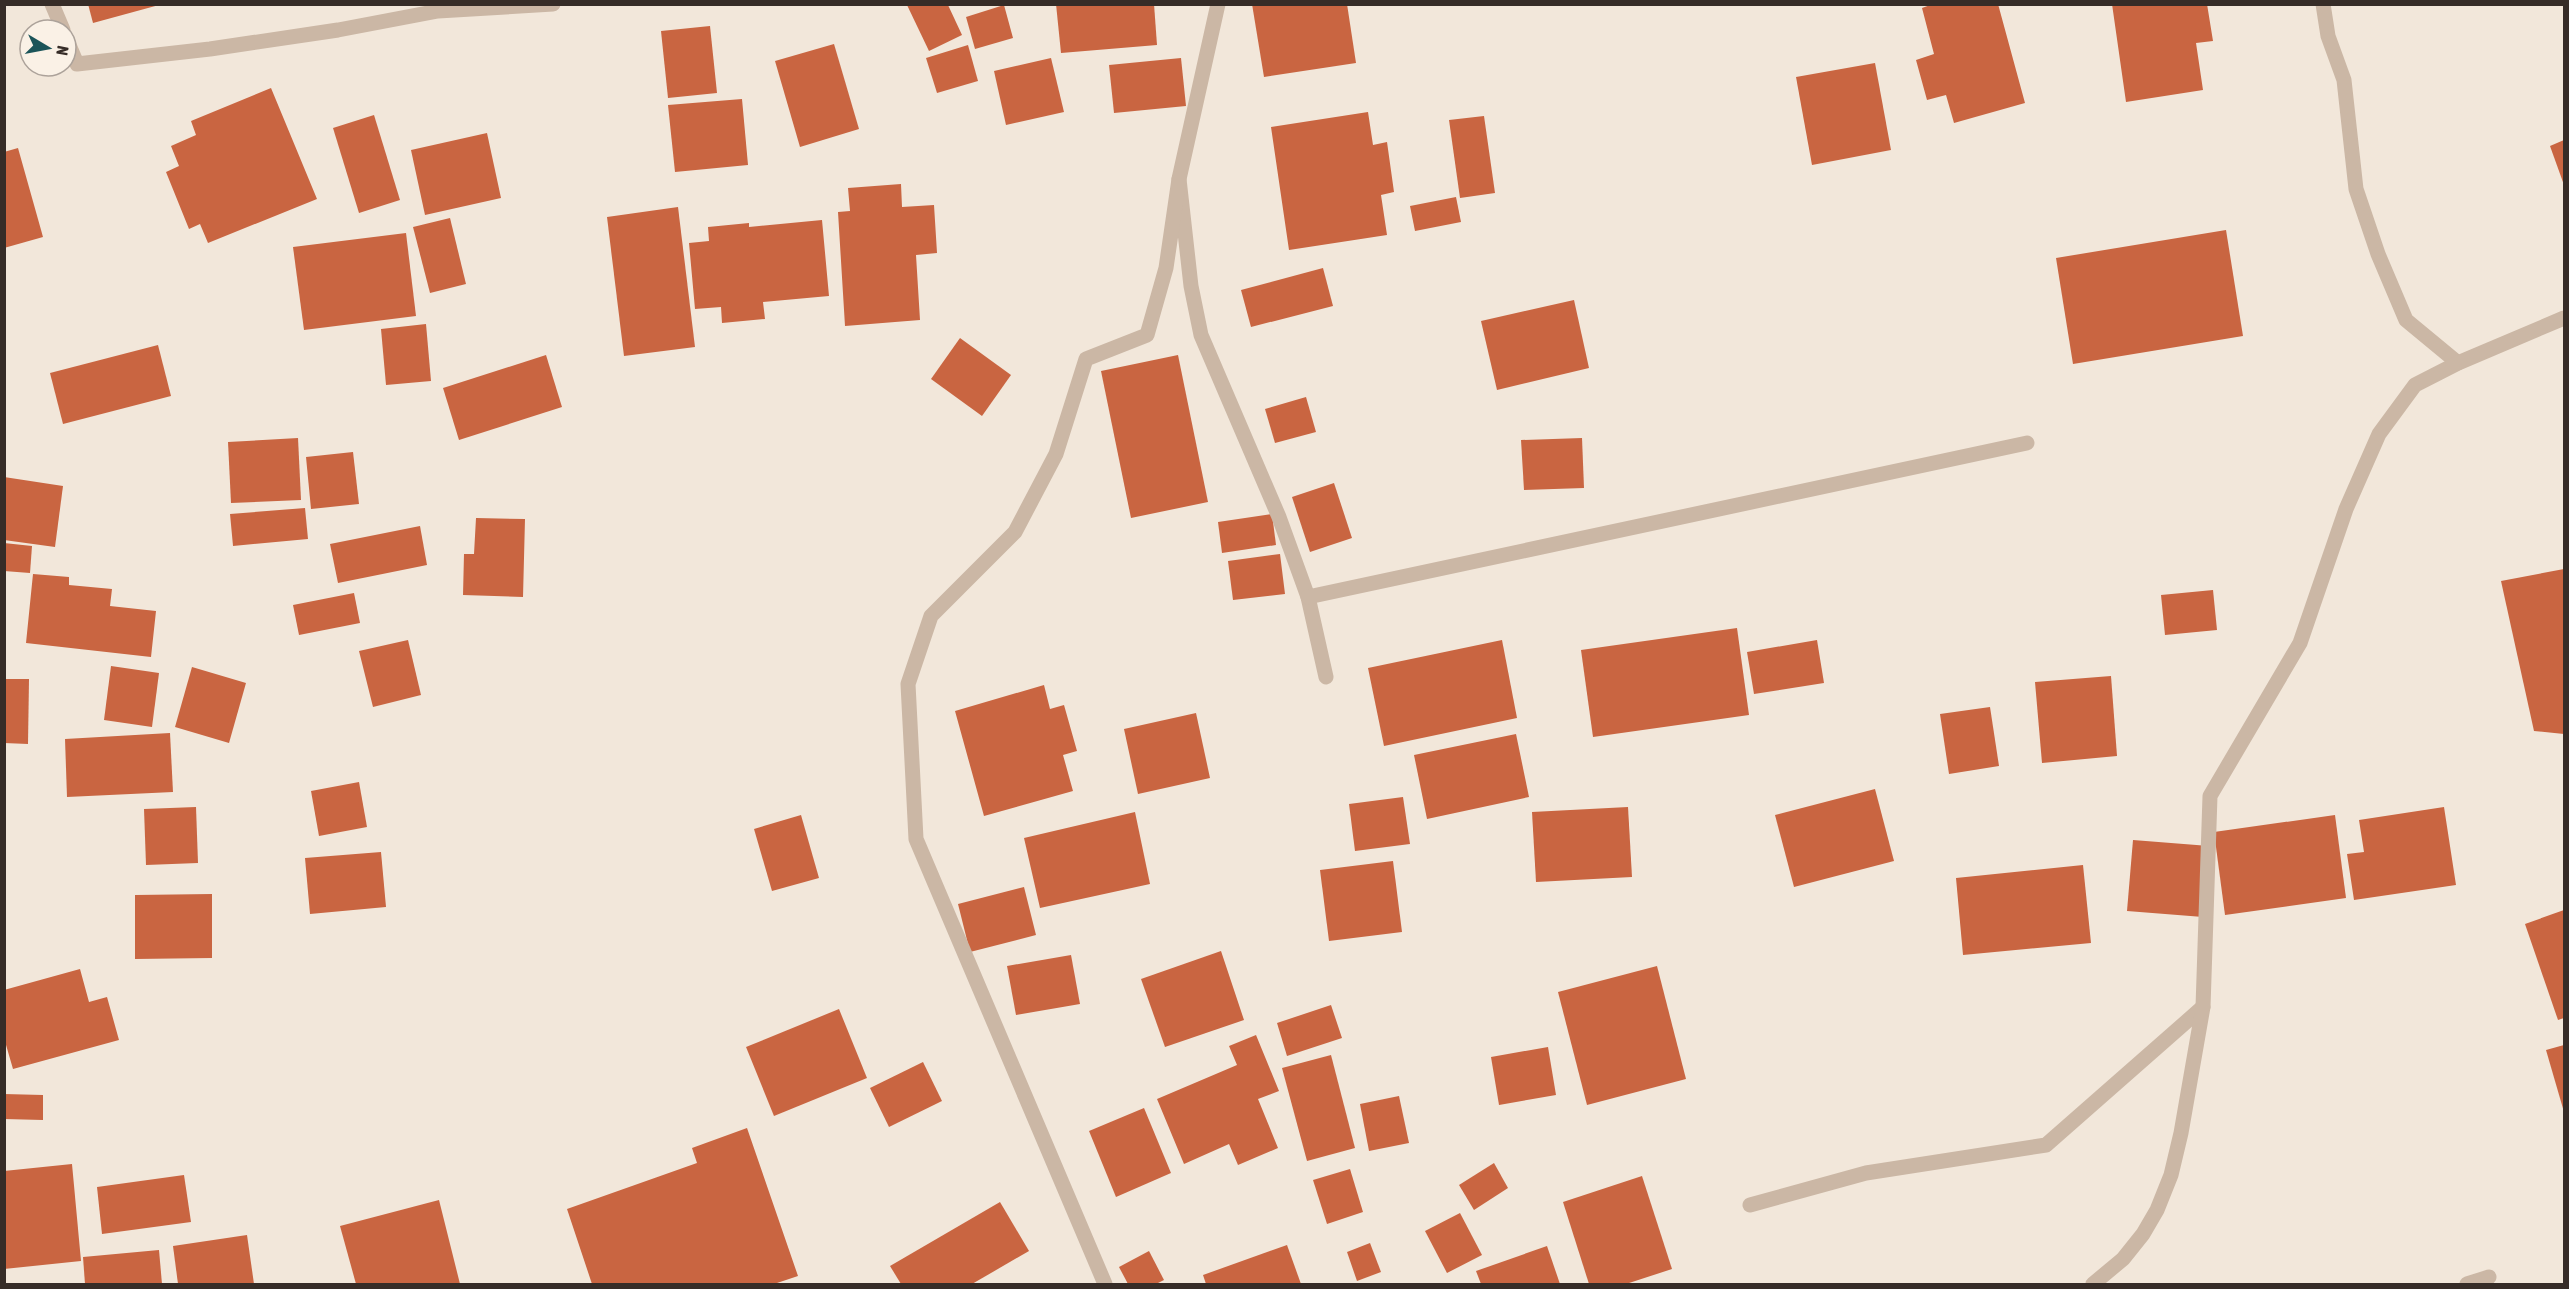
<svg xmlns="http://www.w3.org/2000/svg" width="2569" height="1289" font-family="'Asap Condensed',sans-serif">
<rect width="100%" height="100%" fill="#f2e7da"/>
<g fill="#c96541">
<path d="M88,4h71v1l-66,18z"/>
<path d="M1056,4h98l3,41 -96,8z"/>
<path d="M1252,4h95l9,59 -92,14z"/>
<path d="M1933,4h65l27,99 -71,20 -8,-28 -19,5 -11,-40 18,-6 -12,-46z"/>
<path d="M2112,4h95l6,37 -17,2 7,47 -77,12z"/>
<path d="M907,5h41l14,30 -33,16z"/>
<path d="M1004,5l9,33 -38,11 -9,-32z"/>
<path d="M710,26l7,67 -49,5 -7,-67z"/>
<path d="M834,44l25,85 -59,18 -25,-86z"/>
<path d="M968,45l10,36 -41,12 -11,-35z"/>
<path d="M1051,58l13,54 -58,13 -12,-54z"/>
<path d="M1181,58l5,48 -72,7 -5,-48z"/>
<path d="M1875,63l16,87 -79,15 -16,-88z"/>
<path d="M271,88l46,111 -109,44 -8,-19 -11,5 -23,-57 13,-6 -8,-20 25,-11 -5,-14z"/>
<path d="M742,99l6,66 -73,7 -7,-67z"/>
<path d="M1368,112l5,33 14,-3 7,50 -13,3 6,40 -98,15 -18,-123z"/>
<path d="M374,115l26,85 -41,13 -26,-85z"/>
<path d="M1484,116l11,77 -35,5 -11,-78z"/>
<path d="M487,133l14,65 -76,17 -14,-65z"/>
<path d="M2564,140v45l-14,-39z"/>
<path d="M18,148l25,89 -39,11v-96z"/>
<path d="M901,184l1,23 32,-2 3,48 -21,2 4,65 -75,6 -7,-114 12,-1 -2,-23z"/>
<path d="M1456,197l5,25 -46,9 -5,-25z"/>
<path d="M678,207l17,140 -71,9 -17,-139z"/>
<path d="M450,218l16,66 -36,9 -17,-66z"/>
<path d="M822,220l7,76 -66,6 2,17 -43,4 -1,-16 -26,2 -6,-66 20,-2 -1,-14 41,-4v4z"/>
<path d="M2226,230l17,106 -170,28 -17,-106z"/>
<path d="M406,233l10,83 -112,14 -11,-83z"/>
<path d="M1323,268l10,38 -82,21 -10,-37z"/>
<path d="M1574,300l15,68 -92,22 -16,-69z"/>
<path d="M426,324l5,57 -45,4 -5,-56z"/>
<path d="M960,338l51,37 -29,41 -51,-37z"/>
<path d="M158,345l13,51 -108,28 -13,-51z"/>
<path d="M546,355l16,52 -103,33 -16,-52z"/>
<path d="M1178,355l30,147 -77,16 -30,-147z"/>
<path d="M1306,397l10,35 -41,11 -10,-34z"/>
<path d="M298,438l3,62 -70,3 -3,-61z"/>
<path d="M1582,438l2,50 -60,2 -3,-50z"/>
<path d="M353,452l6,52 -48,5 -5,-52z"/>
<path d="M4,477l59,9 -8,61 -51,-7z"/>
<path d="M1334,483l18,55 -42,14 -18,-55z"/>
<path d="M305,508l3,31 -75,7 -3,-32z"/>
<path d="M1272,514l4,31 -54,8 -4,-31z"/>
<path d="M476,518l49,1 -2,78 -60,-2 1,-41h10z"/>
<path d="M420,526l7,39 -89,18 -8,-39z"/>
<path d="M4,543l28,3 -2,27 -26,-2z"/>
<path d="M1280,554l5,40 -52,6 -5,-39z"/>
<path d="M2564,569v165l-30,-3 -33,-150z"/>
<path d="M33,574l36,3v8l43,4 -2,17 46,5 -5,46 -125,-14z"/>
<path d="M2213,590l4,40 -52,5 -4,-40z"/>
<path d="M354,593l6,30 -61,12 -6,-30z"/>
<path d="M1737,628l12,87 -156,22 -12,-87z"/>
<path d="M408,640l13,55 -48,12 -14,-56z"/>
<path d="M1502,640l15,78 -133,28 -16,-78z"/>
<path d="M1817,640l7,43 -70,11 -7,-42z"/>
<path d="M111,666l48,7 -7,54 -48,-7z"/>
<path d="M192,667l54,16 -17,60 -54,-16z"/>
<path d="M2111,676l6,80 -75,7 -7,-81z"/>
<path d="M4,679h25l-1,65 -24,-1z"/>
<path d="M1044,685l6,24 14,-4 13,46 -14,4 10,36 -89,25 -29,-105z"/>
<path d="M1990,707l9,59 -50,8 -9,-60z"/>
<path d="M1196,713l14,65 -72,16 -14,-65z"/>
<path d="M170,733l3,59 -106,5 -2,-58z"/>
<path d="M1516,734l13,63 -102,22 -13,-64z"/>
<path d="M359,782l8,45 -48,9 -8,-45z"/>
<path d="M1875,789l19,72 -100,26 -19,-72z"/>
<path d="M1403,797l7,47 -55,7 -6,-47z"/>
<path d="M196,807l2,56 -52,2 -2,-56z"/>
<path d="M1628,807l4,70 -96,5 -4,-70z"/>
<path d="M2444,807l12,78 -102,15 -7,-46 17,-2 -5,-32z"/>
<path d="M1135,812l15,72 -110,24 -16,-70z"/>
<path d="M801,815l18,63 -47,13 -18,-62z"/>
<path d="M2335,815l11,83 -121,17 -11,-83z"/>
<path d="M2133,840l76,6 -6,71 -76,-6z"/>
<path d="M381,852l5,55 -76,7 -5,-56z"/>
<path d="M1393,861l9,71 -73,9 -9,-71z"/>
<path d="M2083,865l8,78 -128,12 -7,-77z"/>
<path d="M1024,887l12,48 -66,17 -12,-48z"/>
<path d="M212,894v64l-77,1v-64z"/>
<path d="M2564,910v108l-6,2 -33,-96z"/>
<path d="M1221,951l23,69 -79,27 -24,-68z"/>
<path d="M1071,955l9,49 -64,11 -9,-49z"/>
<path d="M1657,966l29,113 -99,26 -29,-113z"/>
<path d="M80,969l9,33 18,-5 12,43 -106,29 -9,-31v-48z"/>
<path d="M1331,1005l11,33 -55,18 -10,-33z"/>
<path d="M839,1009l28,69 -93,38 -28,-69z"/>
<path d="M1256,1035l23,56 -21,8 20,49 -40,17 -9,-21 -45,20 -27,-65 80,-34 -8,-19z"/>
<path d="M2564,1045v67l-18,-62z"/>
<path d="M1548,1047l8,48 -57,10 -8,-48z"/>
<path d="M1331,1055l24,93 -48,13 -25,-93z"/>
<path d="M923,1062l19,39 -53,26 -19,-39z"/>
<path d="M4,1094l39,1v25l-39,-1z"/>
<path d="M1399,1096l10,47 -40,8 -9,-47z"/>
<path d="M1144,1108l27,65 -55,24 -27,-66z"/>
<path d="M747,1128l51,148 -24,8h-182l-25,-75 130,-46 -5,-15z"/>
<path d="M1494,1163l14,25 -34,22 -15,-25z"/>
<path d="M72,1164l9,97 -77,8v-98z"/>
<path d="M1350,1169l13,43 -36,12 -14,-44z"/>
<path d="M184,1175l7,47 -89,12 -5,-47z"/>
<path d="M1642,1176l30,93 -46,15h-37l-26,-82z"/>
<path d="M439,1200l21,84h-104l-16,-58z"/>
<path d="M1000,1202l29,49 -57,33h-71l-11,-18z"/>
<path d="M1460,1213l22,42 -35,18 -22,-42z"/>
<path d="M247,1235l7,49h-76l-5,-38z"/>
<path d="M1370,1243l11,29 -24,9 -10,-29z"/>
<path d="M1287,1245l14,39h-95l-3,-9z"/>
<path d="M1547,1246l13,38h-79l-5,-13z"/>
<path d="M159,1250l3,34h-77l-2,-27z"/>
<path d="M1149,1251l15,29 -8,4h-28l-9,-17z"/>
</g>
<g fill="none" stroke-linecap="round" stroke-linejoin="round">
<g stroke="#cbb7a5" stroke-width="15">
<path d="M52,4l11,26"/>
<path d="M1218,4l-39,175 12,107 10,49 78,182 29,80 18,80"/>
<path d="M2323,4l5,32 16,44 12,109 22,65 28,66 52,43"/>
<path d="M66,38l11,26 133,-15 128,-19 100,-19 115,-7"/>
<path d="M1308,597l719,-154"/>
<path d="M1750,1205l116,-32 180,-28 157,-138"/>
<path d="M1105,1284l-189,-445 -8,-155 23,-68 84,-84 41,-78 30,-95 61,-24 19,-67 13,-89"/>
<path d="M2093,1284l30,-25 20,-25 14,-24 14,-35 10,-42 22,-126 7,-211 90,-153 46,-134 33,-75 36,-49 43,-22 106,-45"/>
<path d="M2467,1284l22,-7"/>
</g>
</g>
<rect width="2569" height="1289" fill="none" stroke="#362c27" stroke-width="12"/>
<g transform="translate(48 48) rotate(100)"><circle r="28" fill="#faf1e6" stroke="#aca29a" stroke-width="1.5"/>
<path d="M0-4.5L10 22L0 15L-10 22Z" fill="#1b5459"/>
<text y="-9" font-size="16" font-weight="bold" text-anchor="middle" fill="#362c27">N</text>
</g>
</svg>
